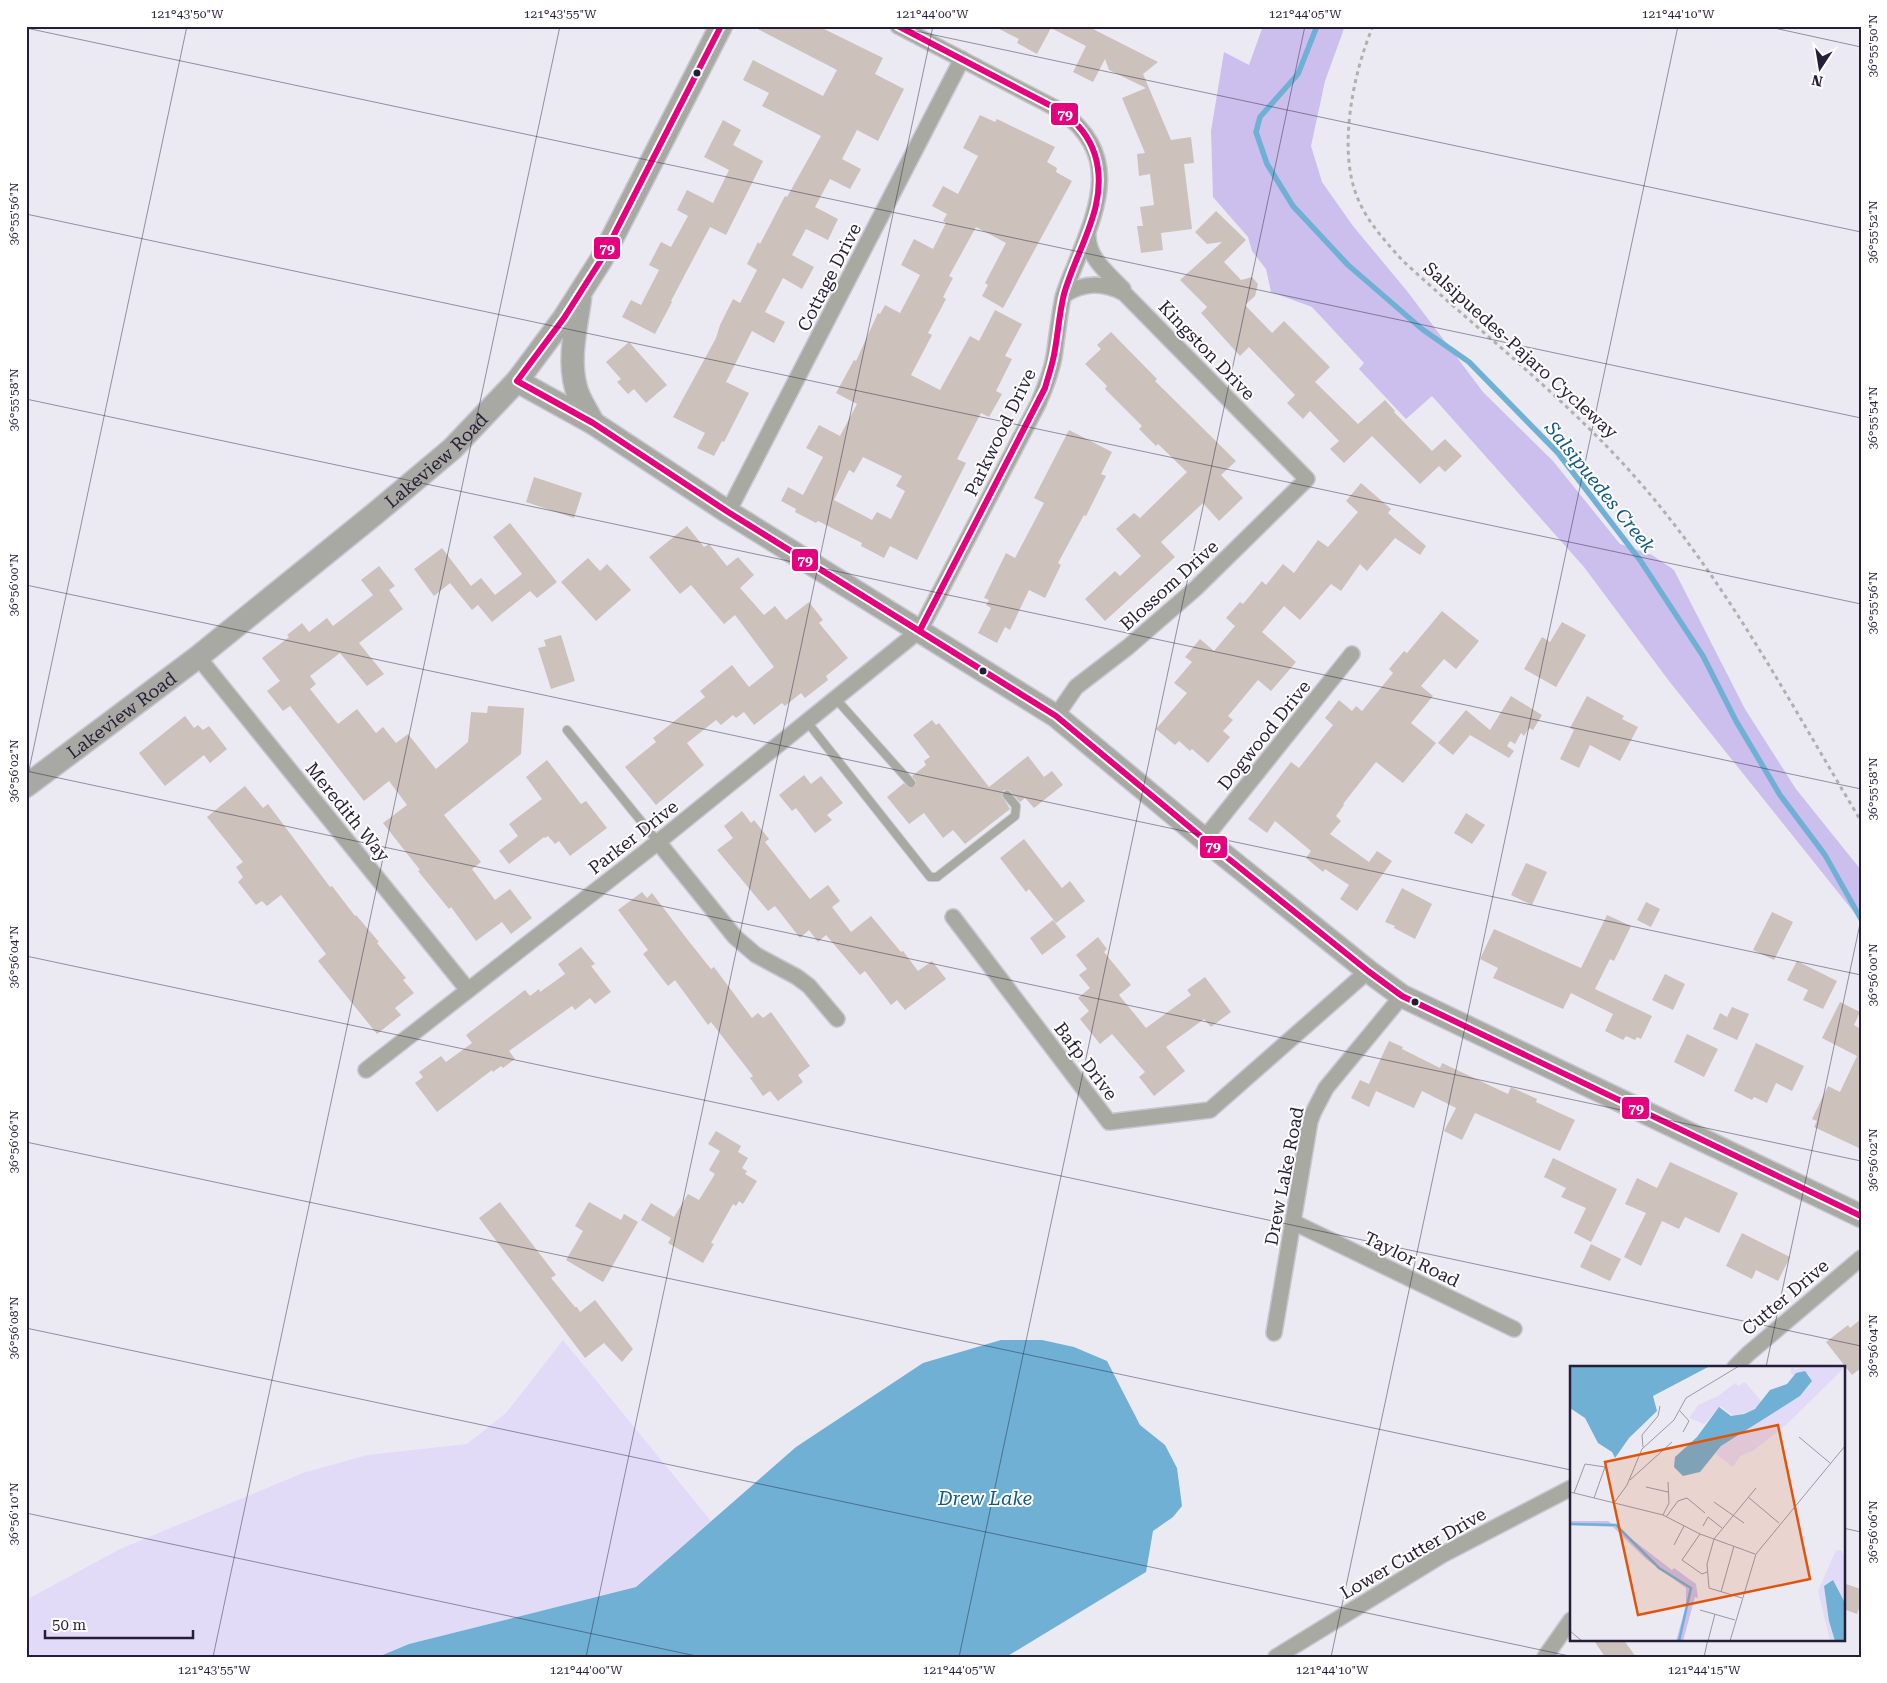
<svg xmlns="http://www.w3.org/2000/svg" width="1887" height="1683" font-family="'Roboto Serif',serif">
<rect width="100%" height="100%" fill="#ebeaf2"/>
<path fill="#e2dbf8" d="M563,1340l148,181 -75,66 -227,57 -31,13h-352v-57l94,-51 183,-76 64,-18 100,-11 39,-31z"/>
<path fill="#ccbfee" d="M1263,26h82l-20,55 -14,65 11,36 31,44 54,65 76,101 70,69 67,83 32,11 22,15 71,139 51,80 65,81v51l-192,-240 -85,-114 -152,-171 -26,23 -47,-50 5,-6 -52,-56 -41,-15 -5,-23 -14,-18 -4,-14 -35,-40 -2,-66 13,-79 25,13z"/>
<path fill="#70b0d5" d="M1001,1340h41l32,7 33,14 33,64 25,20 12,23 5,38 -9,11 -20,14 -7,41 -140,85h-628l31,-13 227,-57 160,-140 127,-84z"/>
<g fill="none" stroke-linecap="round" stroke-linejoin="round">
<path stroke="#70b0d5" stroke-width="5.5" d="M1317,26l-19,48 -38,43 -4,15 11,32 26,42 55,59 74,64 47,33 89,91 82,107 63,96 33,65 44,74 45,60 36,64"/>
</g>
<g fill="#cdc1bb" fill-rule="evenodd">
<path d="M752,26h66l65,32 -8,16 29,15 -26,52 -21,-11 -15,29 19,10 -11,20 -20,-10 -15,28 23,12 -10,21 -22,-11 -14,26 22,12 -12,22 -19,-11 -18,34 20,10 -11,21 -22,-12 -26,51 23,11 -25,49 -2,-1 -8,15 -17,-8 8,-15 -32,-16 43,-79 4,-13 13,-26 7,4 17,-33 -10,-6 11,-22 2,2 25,-48 2,1 34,-61 -59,-30 7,-13 -26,-13 10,-20 70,36 14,-26z"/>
<path d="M993,26h94l71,36 -15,12 28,66 20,-3 3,26 -10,1 8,65 -31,4 2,17 -22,3 -4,-27h6l-3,-19 14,-2 -4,-31 -11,2 -2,-22 8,-1 -23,-55 24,-10 -37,-18 -4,-11 -12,23 -20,-10 13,-26 -35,-18 -14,26 -20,-11 2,-4z"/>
<path d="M980,115l15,7 2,-3 58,28 -8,15 10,6 -1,4 16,9 -69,127 -21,-12 6,-11 -3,-2 21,-40 -30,-16 -27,49 4,2 -10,19 3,2 -18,34 4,2 -21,40 29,15 30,-54 9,5 16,-31 27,14 -17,32 7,3 -16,32 6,3 -13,23 -8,-4 -24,46 9,4 -49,97 -27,-14 -6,12 -23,-12 1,-3 -44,-22 -2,2 -21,-11 1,-3 -15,-8 7,-14 15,8 20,-38 -17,-9 13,-23 21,11 17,-32 -21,-11 18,-33 2,1 22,-48 2,1 5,-9 15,8 20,-38 -19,-10 13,-26 19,10 13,-26 -3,-2 4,-7 -15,-8 11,-20 15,8 20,-38 -15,-8zM863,457l39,19 -6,10 9,5 -14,28 -14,-7 -5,8 -38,-20 15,-30 5,3z"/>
<path d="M723,120l18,10 -8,15 30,16 -37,74 -16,-8 -39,74 1,1 -17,32 -33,-17 9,-17 10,5 18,-35 -10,-5 12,-23 10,5 17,-31 -11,-6 10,-20 26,13 16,-33 -25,-13z"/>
<path d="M1216,211l30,29 -22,22 17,18 11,-3 6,7 -3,12 -10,9 27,28 12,-12 46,46 -15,15 43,42 27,-24 10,11 -1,1 38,39 13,-12 17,17 -17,16 -6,-6 -19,18 -48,-48 -28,27 -14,-14 9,-8 -29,-30 -7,8 -16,-16 8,-8 -46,-48 -9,9 -39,-43 6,-6 -27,-27 42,-38 -15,2 -12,-12z"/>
<path d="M1111,332l46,47 -2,2 81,80 -15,14 22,23 -24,23 -16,-18 -42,39 14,15 -70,64 -20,-22 30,-28 5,5 21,-20 -25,-27 18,-16 6,5 47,-46 -29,-28 -2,2 -17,-17 3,-3 -37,-37 2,-3 -22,-22 16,-15 -4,-4z"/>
<path d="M629,342l38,43 -21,18 -12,-14 -6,5 -11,-12 4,-3 -15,-17z"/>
<path d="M1069,430l43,22 -11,22 5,2 -20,40 -2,-1 -26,48 3,2 -16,33 -16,-8 -19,40 -5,-3 -8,16 -19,-10 13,-25 -5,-3 3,-5 -5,-2 22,-45 9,5 29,-55 -10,-5z"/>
<path d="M534,477l48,16 -8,25 -48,-16z"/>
<path d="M1361,483l30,26 -3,4 38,33 -6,9 -25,-17 -28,33 -7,-7 -19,27 -10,-7 -31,36 -16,-14 -22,26 34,30 -25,29 -13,-11 -30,36 5,4 -10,11 7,6 -22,26 -16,-14 -2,2 -11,-10 -4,4 -19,-16 31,-36 -13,-10 18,-21 -7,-5 15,-18 14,12 21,-25 -9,-8 14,-16 3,2 19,-23 4,4 17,-21 11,9 24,-33 10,7 30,-35 -12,-11z"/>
<path d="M510,523l47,59 -20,16 -7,-7 -38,31 -14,-17 -6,5 -22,-27 -16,13 -20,-27 28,-21 29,38 10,-8 14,17 27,-21 -29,-37z"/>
<path d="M687,526l17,21 5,-3 18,22 11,-9 16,18 -14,13 24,27 11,-9 11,14 23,-18 14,18 -4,3 29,35 -22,18 2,4 -23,18 -4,-5 -16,13 -3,-3 -28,22 -10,-13 -8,6 -3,-3 -12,10 -5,-5 -29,23 17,22 -48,40 -31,-38 31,-25 -3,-4 52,-41 -5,-6 32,-26 17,22 25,-20 -39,-52 -11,9 -33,-39 -11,9 -31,-37z"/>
<path d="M588,558l12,13 7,-7 24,26 -35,31 -35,-39z"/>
<path d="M379,566l16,20 -6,4 14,19 -44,34 25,31 -17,12 -27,-33 -30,23 6,8 -6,5 28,35 19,-15 19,24 7,-6 13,16 12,-9 28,35 32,-27 3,-30 16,1 1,-7 36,2 -3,46 -77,61 37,47 -9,7 23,31 15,-11 22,29 -21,16 -9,-12 -26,19 -25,-34 -2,2 -31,-38 2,-1 -37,-47 24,-18 -18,-24 -25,20 -74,-95 -7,5 -16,-20 13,-10 -18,-23 27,-21 -2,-2 15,-12 7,9 18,-14 6,8 40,-31 -12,-15z"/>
<path d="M1442,611l37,30 -23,28 -12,-10 -23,27 12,10 -22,27 25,20 -33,40 -27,-21 -33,42 1,1 -8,11 5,5 -11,13 39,28 8,-11 15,10 -35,50 -17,-12 9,-14 -24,-16 -2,3 -17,-14 5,-7 -36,-30 -8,12 -19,-14 43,-57 8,6 34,-43 -8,-7 14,-18 13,11 4,-5 6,5 31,-38 -4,-4 15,-18 3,2z"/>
<path d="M1562,622l24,13 -30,52 -32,-18 18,-32 8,5z"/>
<path d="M561,635l14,46 -24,8 -13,-41 8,-2 -2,-6z"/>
<path d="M1511,696l31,19 -9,15 -4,-2 -5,8 -3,-3 -6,11 -5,-3 -3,5 7,5 -5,7 -39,-23 -17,20 -15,-12 28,-33 24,20z"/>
<path d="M1587,696l37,20 -2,3 16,8 -18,34 -30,-16 -11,23 -19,-9 14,-29 -4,-2z"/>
<path d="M185,716l9,12 4,-3 5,5 6,-4 18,23 -17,14 -6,-8 -39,31 -26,-33z"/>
<path d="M932,720l4,5 3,-2 50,64 39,-31 16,21 8,-6 11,14 -29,23 -9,-10 -5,4 -11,-12h-5l-2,6 8,13 -45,35 -12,-14 -10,8 -19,-25 -15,11 -22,-27 17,-14 6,5 6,-3v-4l-4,-5 14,-11 -2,-4 6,-4 -17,-22z"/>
<path d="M547,760l34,44 5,-3 21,27 -37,28 -11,-15 -4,3 -7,-8 -3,2 -1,-1 -35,27 -10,-13 19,-15 -9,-12 33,-25 -16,-22z"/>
<path d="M804,775l7,9 10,-8 22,27 -16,12 5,5 -17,13 -19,-25 -4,3 -13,-16z"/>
<path d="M245,786l18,22 5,-4 62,83 2,-1 23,30 1,-1 23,27 -2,1 29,35 -3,2 11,13 -19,15 6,7 -24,19 -59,-73 8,-7 -45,-59 -14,11 -5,-5 -6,4 -18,-23 5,-5 -7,-10 7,-5 -36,-45z"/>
<path d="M742,811l9,12 3,-3 15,19 -4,3 45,57 18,-14 12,16 -8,6 19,25 20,-16 30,36 2,-1 15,20 14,-10 14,18 -41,31 -8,-10 -6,5 -26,-34 -5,4 -34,-40 -8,7 -9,-12 -9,8 -25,-32 -7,5 -51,-61 16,-12 -9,-12z"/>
<path d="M1466,813l19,12 -13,19 -18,-11z"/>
<path d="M1024,839l38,49 8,-7 15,20 -29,22 -27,-34 -3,3 -26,-34z"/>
<path d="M1526,863l21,9 -15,33 -21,-10z"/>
<path d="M1402,888l30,16 -17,35 -21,-11 1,-2 -10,-4z"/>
<path d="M642,892l5,6 5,-5 35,46 24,30 3,-2 38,51 6,-5 5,5 8,-6 39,54 -12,9 5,7 -25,19 -8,-10 -7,5 -13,-18 3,-2 -42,-54 -3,3 -33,-45 -7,6 -25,-32 5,-4 -30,-40z"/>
<path d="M1646,902l14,7 -9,18 -14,-7z"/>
<path d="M1772,912l21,10 -19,38 -21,-10z"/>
<path d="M1607,915l24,11 -17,35 -4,-2 -15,30 57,27 -11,23 -4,-2 -2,3 -9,-4 -3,4 -18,-9 8,-17 -42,-21 -8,16 -70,-31 5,-10 -18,-9 14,-30 87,39z"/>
<path d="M1053,920l13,17 -24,18 -12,-17z"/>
<path d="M1098,937l9,12 -3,3 27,33 -12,10 27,33 45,-33 -4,-5 18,-13 26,35 -20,15 -7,-8 -38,28 19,24 -31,25 -15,-19 6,-5 -33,-38 -12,10 -20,-25 9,-8 -11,-13 12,-10 -11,-13 8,-6 -11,-14z"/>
<path d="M581,947l14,17 -4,2 20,26 -16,12 -5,-6 -15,12 -3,-4 -63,45 6,8 -12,9 -2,-2 -8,6 -1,-2 -55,42 -22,-29 8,-6 -4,-5 22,-16 5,6 26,-19 -6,-8 59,-45 5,6 9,-7 1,3 25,-18 -7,-10z"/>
<path d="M1797,961l40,20 -14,28 -20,-9 5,-10 -21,-10z"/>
<path d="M1665,974l20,10 -12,26 -21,-10z"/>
<path d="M1840,1002l20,10 -6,13 7,4v120l-47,-22 3,-6 -5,-2 16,-33 12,6 17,-36 -35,-18z"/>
<path d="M1732,1007l17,7 -12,26 -24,-11 7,-16 7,4z"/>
<path d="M1687,1034l31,15 -14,28 -30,-15z"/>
<path d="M1389,1041l14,6 -1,2 38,19 2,-5 66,31 3,-7 26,12 -1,3 39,18 -15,31 -85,-38 -13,27 -18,-9 12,-23 -34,-17 -8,17 -38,-17 -7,16 -18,-9 9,-18 9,4z"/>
<path d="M1756,1043l48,23 -12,25 -16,-8 -9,20 -13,-6 -2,3 -18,-9z"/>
<path d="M716,1131l25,15 -3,6 10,6 -6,10 5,3 -2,3 12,7 -14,23 -4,-3 -3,5 -3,-2 -22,39 3,1 -11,19 -35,-20 3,-5 -30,-18 10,-17 23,14 14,-23 11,6 16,-26 -6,-4 11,-19 -12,-7z"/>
<path d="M1553,1158l64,31 -26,53 -17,-9 12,-25 -25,-11 5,-9 -22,-11z"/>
<path d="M1670,1162l68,31 -19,40 -34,-16 -6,12 -17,-8 -21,45 -17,-9 22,-44 -21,-9 12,-26 20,10z"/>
<path d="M500,1202l56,73 -5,3 24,29h2l3,5 15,-12 38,49 -11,13 -18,-19 -19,15 -44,-58 -62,-82z"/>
<path d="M589,1202l32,18 3,-6 14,8 -35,60 -37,-22 17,-29 -8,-5z"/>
<path d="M1742,1233l48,24 -12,24 -22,-11 -4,9 -26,-13z"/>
<path d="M1591,1244l30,15 -11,22 -30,-14z"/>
<path d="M1861,1319v49l-9,7 -26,-33 22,-17 2,3z"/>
<path d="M1843,1583l18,6v14l-4,11 -14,-5z"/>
<path d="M1593,1639h30l13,18h-31z"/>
</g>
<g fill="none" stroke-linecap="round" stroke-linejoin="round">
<g stroke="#c8c6d0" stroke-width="10">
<g id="lane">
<path d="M836,699l75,84"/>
<path d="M808,723l122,154h7l78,-61 1,-10 -9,-11"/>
<path d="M567,730l91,112"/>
</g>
</g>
<g stroke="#c8c6d0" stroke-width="18">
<g id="street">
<path d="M1088,233c-1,25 19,39 35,56"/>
<path d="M728,512l234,-453"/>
<path d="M198,657l270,333"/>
<path d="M1056,716l20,-29 52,-40 68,-59 111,-109 -183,-186c-21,-11 -40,-11 -60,2"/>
<path d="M1204,839l148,-185"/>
<path d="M658,842l77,95 21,18 41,22 12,9 28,33"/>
<path d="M953,917l156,205 101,-12 158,-139"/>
<path d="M366,1070l292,-228 262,-212 118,-226c7,-16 13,-31 16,-47 3,-20 5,-41 9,-60 3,-10 7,-20 11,-29 23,-59 49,-112 -13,-157l-163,-85"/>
<path d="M1293,1222l221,107"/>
<path d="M1274,1333l36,-212 4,-10 12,-23 76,-92"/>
<path d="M1735,1367l13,-13 113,-96"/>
<path d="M1276,1657l166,-102 129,-67"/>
<path d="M1545,1657l26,-37"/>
</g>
</g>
<g stroke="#c8c6d0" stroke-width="25">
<g id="secondary">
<path d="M580,299c-4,29 -12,60 -4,89 3,12 12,24 17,35"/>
<path d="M517,381l76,42 135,89 328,204 148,123 164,132 34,25 459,220"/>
<path id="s1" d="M26,786l172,-129 179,-145 75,-63 65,-68 47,-63 37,-58 120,-234"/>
</g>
</g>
<path stroke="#b0b1ae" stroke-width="3" stroke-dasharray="4 4" stroke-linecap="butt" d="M1373,26c-20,47 -36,125 -15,173 10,24 28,43 45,62 75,69 156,132 225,208 95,105 160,231 233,352"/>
<use href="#lane" stroke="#a8aaa1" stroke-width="8"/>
<use href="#street" stroke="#a8aaa1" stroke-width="15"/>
<use href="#secondary" stroke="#a8a9a2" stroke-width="22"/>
<g stroke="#fff" stroke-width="10">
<g id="bus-1">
<path d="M721,26l-120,234 -37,58 -47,63 76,42 135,89 328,204 148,123 164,132 34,25 459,220"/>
<path d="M898,26l163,85c16,11 28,25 34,44 15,49 -18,93 -31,139 -5,20 -6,41 -10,61 -2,11 -6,22 -9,33l-125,242"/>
</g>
</g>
<use href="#bus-1" stroke="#e5007d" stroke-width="6"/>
</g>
<path fill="none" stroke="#261e39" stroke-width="1" stroke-opacity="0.45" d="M892,26l969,206M1765,26l96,21M26,28l1835,390M26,214l1835,390M26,399l1835,390M26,585l1835,390M26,771l1835,390M26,784l161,-758M26,956l1835,390M26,1142l1545,328M26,1328l1548,329M1766,1367l95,-448M26,1513l675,144M1843,1528l18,4M213,1657l347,-1631M586,1657l347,-1631M959,1657l346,-1631M1331,1657l347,-1631M1704,1657l4,-18"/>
<g fill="#261e39" stroke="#fff" stroke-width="2">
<circle cx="697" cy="73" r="4.5"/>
<circle cx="983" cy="671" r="4.5"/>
<circle cx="1415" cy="1002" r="4.5"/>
</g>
<g text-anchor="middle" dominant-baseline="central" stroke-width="4" stroke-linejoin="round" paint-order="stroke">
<g font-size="18" fill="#261e39" stroke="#fff">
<text transform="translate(829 277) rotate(-63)">Cottage Drive</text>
<text transform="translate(1207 350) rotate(46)">Kingston Drive</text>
<text transform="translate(1521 350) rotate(42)">Salsipuedes-Pajaro Cycleway</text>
<text transform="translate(1000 432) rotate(-64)">Parkwood Drive</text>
<text stroke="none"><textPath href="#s1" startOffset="524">Lakeview Road</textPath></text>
<text transform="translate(1169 585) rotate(-42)">Blossom Drive</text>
<text stroke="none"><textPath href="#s1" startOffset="119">Lakeview Road</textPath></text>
<text transform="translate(1264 735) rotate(-51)">Dogwood Drive</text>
<text transform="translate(348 812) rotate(51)">Meredith Way</text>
<text transform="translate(633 837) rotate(-38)">Parker Drive</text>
<text transform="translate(1086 1061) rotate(53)">Bafp Drive</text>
<text transform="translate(1284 1176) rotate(-79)">Drew Lake Road</text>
<text transform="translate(1412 1259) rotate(26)">Taylor Road</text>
<text transform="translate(1785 1297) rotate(-40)">Cutter Drive</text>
<text transform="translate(1413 1553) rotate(-30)">Lower Cutter Drive</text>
</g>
<g font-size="19" font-style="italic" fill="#14597c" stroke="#fff">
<text transform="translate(1600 487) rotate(51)">Salsipuedes Creek</text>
<text x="985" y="1498">Drew Lake</text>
</g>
</g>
<g transform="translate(1570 1366)">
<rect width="275" height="275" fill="#ebeaf2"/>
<path d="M222,0l3,4 9,-4 40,2 -59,58 -31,24 -14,6 -7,11 -17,-13 5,-8 79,-50 11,-13 -18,-8 -3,-3zM175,16l17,20 -9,8 -20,6 -12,-10 -17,18 -15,-6 9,-13 20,-9 17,-13 3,3zM266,184h5l4,7 -1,84h-14l-12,-50z" fill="#e2dbf8"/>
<path d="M0,155h38l64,49 2,-2 22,16 2,14 -3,-1 -12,44h-7l10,-35v-18l-40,-29 -33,-32 -43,-2z" fill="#ccbfee"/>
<path d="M0,0h140l-57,30 4,15 -28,27 -14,20 -3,-6 -14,-9 -13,-25 -15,-10zM235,5l7,10 -12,15 -79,50 -21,26 -17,4 -9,-9 1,-10 22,-20 22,-30 12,9 13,-2 11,-5 15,-19 17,-6 9,-11zM263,214l12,23v38h-10l-6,-20 -5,-35z" fill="#70b0d5"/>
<path fill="none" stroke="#70b0d5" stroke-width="2.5" d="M0,158l46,1 43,43 32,20 -12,53"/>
<path fill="none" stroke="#9c98a8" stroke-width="1" d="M110,45l9,10 -6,11M229,71l31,26M73,81l-1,-12 16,-19 2,-10M60,114l42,-38M76,121l22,5M0,126l93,23 37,19 55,20M4,127l11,-29 20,3 -11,31M178,131l31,26M144,136l30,21M44,137l13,-18 15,-36 32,-29 12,-22 53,-32M93,149l6,-12 -1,-21M96,151l12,-16 9,-3 18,15M133,160l5,-9 14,11M130,168l-18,26 20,14 5,-2M104,179l10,-19M151,226l13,-46M172,232l-33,-10 -2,-24 7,-25 42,-51M130,244l35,10M0,265l12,10M138,275l7,-27M160,275l26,-87 89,-108"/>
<path fill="#de560e" fill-opacity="0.15" stroke="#de560e" stroke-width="2.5" d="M208,59l32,154 -172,36 -33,-153z"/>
<rect width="275" height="275" fill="none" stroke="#261e39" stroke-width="2.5"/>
</g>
<g stroke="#fff" stroke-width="2">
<rect x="1050" y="102" width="29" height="24" rx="5" fill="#e5007d"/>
<rect x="593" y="236" width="28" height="24" rx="5" fill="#e5007d"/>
<rect x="791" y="548" width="28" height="24" rx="5" fill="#e5007d"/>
<rect x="1199" y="835" width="29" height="24" rx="5" fill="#e5007d"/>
<rect x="1621" y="1096" width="29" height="24" rx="5" fill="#e5007d"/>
</g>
<g font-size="14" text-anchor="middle" font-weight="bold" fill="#fff">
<text x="1065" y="119">79</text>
<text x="607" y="253">79</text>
<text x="805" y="565">79</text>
<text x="1213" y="851">79</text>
<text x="1636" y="1113">79</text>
</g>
<rect width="1887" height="1683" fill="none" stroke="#ffffff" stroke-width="55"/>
<g transform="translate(1820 68) rotate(192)" stroke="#ffffff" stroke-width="4" paint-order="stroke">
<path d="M0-4L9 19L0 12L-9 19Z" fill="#261e39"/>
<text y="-8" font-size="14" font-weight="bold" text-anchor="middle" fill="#261e39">N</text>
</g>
<path d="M45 1630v8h148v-8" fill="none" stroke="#261e39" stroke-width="2.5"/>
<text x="52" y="1630" font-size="15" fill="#261e39" stroke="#ffffff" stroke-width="4" paint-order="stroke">50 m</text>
<rect x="28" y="28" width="1832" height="1628" fill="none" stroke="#261e39" stroke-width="2"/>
<g font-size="12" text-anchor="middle" fill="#261e39">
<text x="187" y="18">121°43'50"W</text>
<text x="560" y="18">121°43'55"W</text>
<text x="932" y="18">121°44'00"W</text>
<text x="1305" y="18">121°44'05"W</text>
<text x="1678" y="18">121°44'10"W</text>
<text transform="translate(1873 46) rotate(-90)" y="4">36°55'50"N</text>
<text transform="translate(14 214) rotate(-90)" y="4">36°55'56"N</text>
<text transform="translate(1873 232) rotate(-90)" y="4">36°55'52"N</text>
<text transform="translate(14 400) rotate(-90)" y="4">36°55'58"N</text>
<text transform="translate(1873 418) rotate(-90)" y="4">36°55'54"N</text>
<text transform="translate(14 585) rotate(-90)" y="4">36°56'00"N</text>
<text transform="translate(1873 603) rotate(-90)" y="4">36°55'56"N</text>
<text transform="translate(14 771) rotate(-90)" y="4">36°56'02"N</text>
<text transform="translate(1873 789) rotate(-90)" y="4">36°55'58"N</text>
<text transform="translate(14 957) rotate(-90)" y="4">36°56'04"N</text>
<text transform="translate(1873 975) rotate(-90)" y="4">36°56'00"N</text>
<text transform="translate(14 1142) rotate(-90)" y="4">36°56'06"N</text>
<text transform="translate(1873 1160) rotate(-90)" y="4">36°56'02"N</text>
<text transform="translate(14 1328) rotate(-90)" y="4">36°56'08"N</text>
<text transform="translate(1873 1346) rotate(-90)" y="4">36°56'04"N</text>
<text transform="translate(14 1514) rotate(-90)" y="4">36°56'10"N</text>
<text transform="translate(1873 1532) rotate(-90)" y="4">36°56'06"N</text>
<text x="214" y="1674">121°43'55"W</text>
<text x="586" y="1674">121°44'00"W</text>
<text x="959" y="1674">121°44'05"W</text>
<text x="1332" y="1674">121°44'10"W</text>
<text x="1704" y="1674">121°44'15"W</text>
</g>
</svg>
